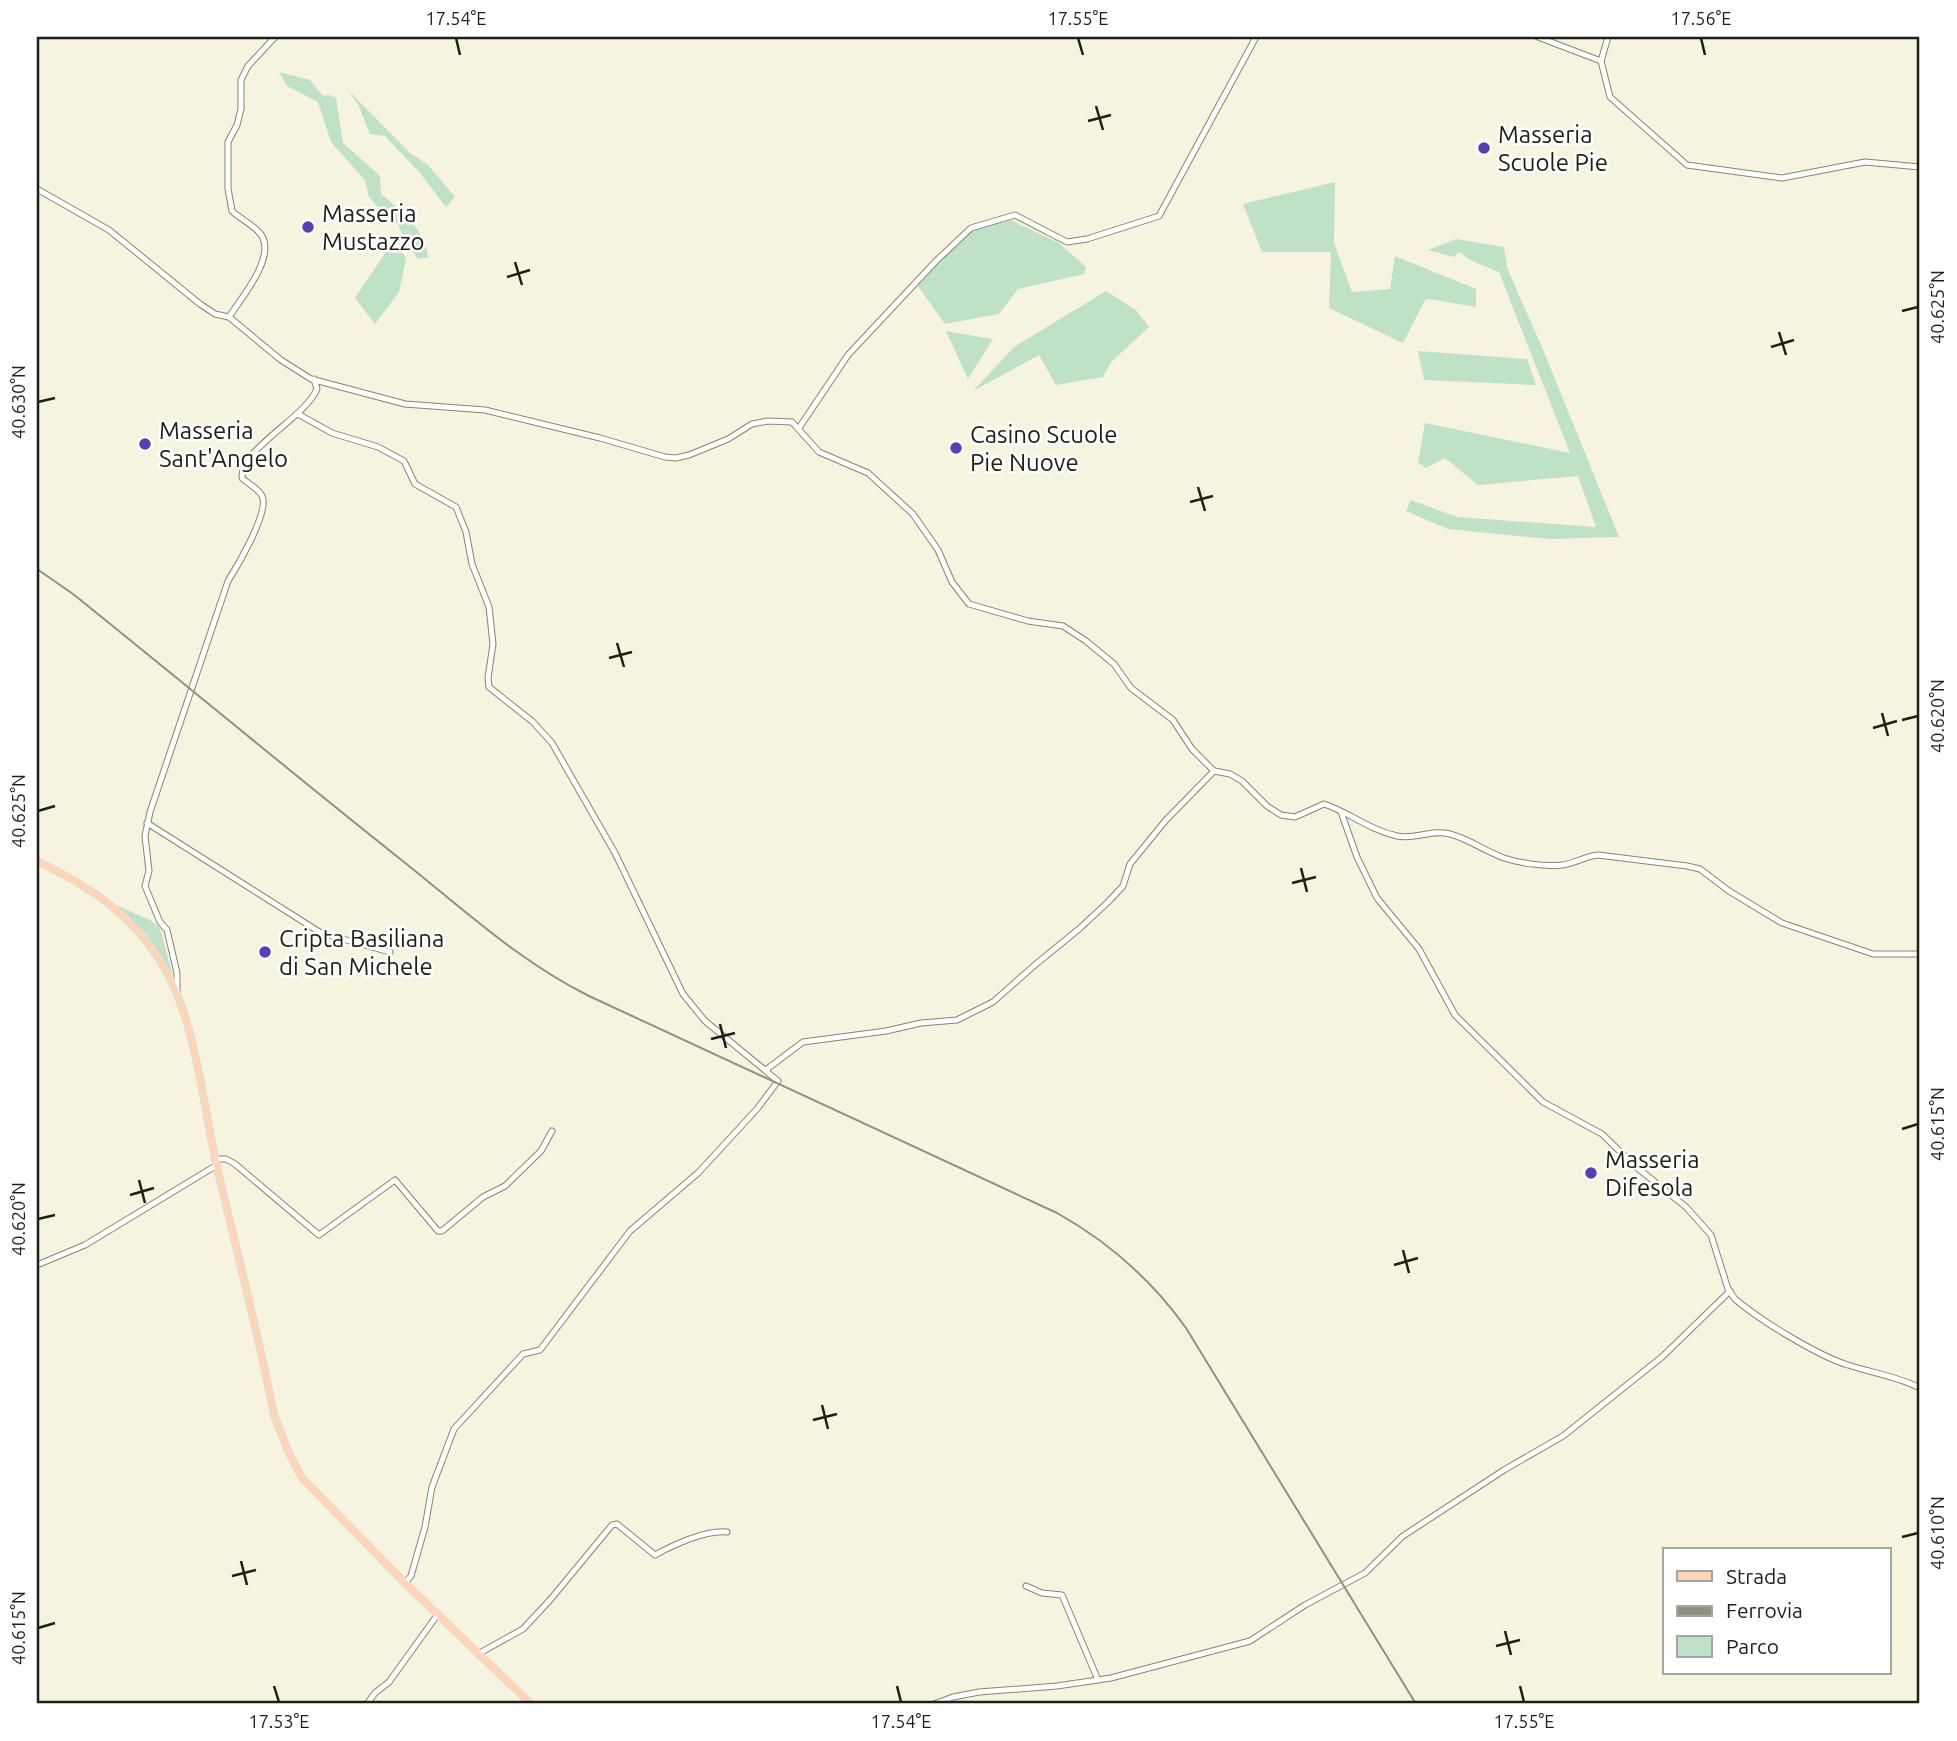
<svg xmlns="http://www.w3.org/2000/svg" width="1957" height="1741" font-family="Ubuntu,sans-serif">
<rect width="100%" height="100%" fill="#f6f3df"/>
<g fill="#bfe1c7">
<path d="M279,72l31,8 13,16 6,-1 7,3 7,45 37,33 1,18c19,16 45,36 47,63l-10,2 -12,-16 -8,-19 -10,-6 -19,-21 -4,-17 -34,-38 -13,-40 -31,-16z"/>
<path d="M347,89l63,64 18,12 27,32 -9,10 -26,-34 -35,-37 -15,-2 -12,-30z"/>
<path d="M1335,182l-1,61 18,49 38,-3 5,-33 81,33v18l-47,-8 -4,1 -22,43 -74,-35 2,-56h-69l-19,-48z"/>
<path d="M1011,220l48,23 27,24 -2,7 -66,15 -19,25 -54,10 -27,-38 51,-56z"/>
<path d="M1456,239l48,8 3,21 37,84 75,185 -70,2 -101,-10 -42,-18 5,-11 46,17 139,10 -18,-51 -100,9 -33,-27 -19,10 -8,-5 7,-40 145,30 -71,-181 -29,-12 -11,-8 -5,5 -26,-7z"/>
<path d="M402,251l4,8 -7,33 -24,32 -20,-26 31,-46z"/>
<path d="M1106,291l30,19 13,17 -38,35 -8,15 -47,8 -17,-30 -66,36 41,-44z"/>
<path d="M946,331l47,8 -25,40z"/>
<path d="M1418,351l109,8 9,26 -112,-5z"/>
<path d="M116,905l34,15 10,8 13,49 -26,-42z"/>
</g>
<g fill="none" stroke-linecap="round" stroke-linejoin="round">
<g stroke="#878472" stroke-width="7">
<g id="minor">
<path d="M1538,37l63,24 9,36 77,68 95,13 83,-16 55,5"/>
<path d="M1601,61l7,-24"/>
<path d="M37,189l72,41 91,74 15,10 14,3 52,43 30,19 94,25 80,6 115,28 65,19 11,1 13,-3 39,-16 24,-15 16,-3 24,1 27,30 49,21 45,41 25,36 14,32 17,22 59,17 35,5 23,15 28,23 17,24 42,32 19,29 22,22 16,3 12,7 25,25 14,9 14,2 29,-13c27,9 43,25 73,32 19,4 34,-7 53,-2 19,5 35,17 54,24 15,5 41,9 58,7 12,-1 23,-9 36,-10l89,11 13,3 29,22 53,32 91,31h47"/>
<path d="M229,317c12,-19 46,-58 33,-81 -6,-10 -22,-17 -30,-25l-4,-22v-47l9,-17 4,-16v-29l7,-14 27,-29"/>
<path d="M298,414l34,19 46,14 26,14 11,23 41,23 10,25 6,32 17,43 4,37 -5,34 1,9 44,35 19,21 63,110 68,141 22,27 61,50"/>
<path d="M799,428l49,-73 88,-94 35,-33 44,-13 52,27 20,-3 72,-23 97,-179"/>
<path d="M1341,812l16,45 20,41 42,51 36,66 88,87 59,32 33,32 51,41 25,28 17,54 7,10c23,20 83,57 113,66 24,8 49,11 72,23"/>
<path d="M147,823l174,110 69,19"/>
<path d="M177,993v-20l-10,-43 -7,-8 -15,-36 4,-15 -4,-35 5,-24 78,-231c9,-14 42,-70 34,-85 -4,-8 -14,-12 -20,-18 -2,-29 63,-60 75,-89l-3,-10"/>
<path d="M215,1159h11l9,5 84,71 76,-55 43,51h4l41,-34 22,-11 36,-35 11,-20"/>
<path d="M37,1265l48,-20 132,-80"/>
<path d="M405,1583l6,-7 14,-49 7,-40 22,-58 69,-75 17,-4 90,-119 68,-58 59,-64 21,-28 -10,-8 -1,-4 36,-27 83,-11 35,-8 36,-3 36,-18 43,-38 43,-35 29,-27 15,-16 7,-22 36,-44 48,-49"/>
<path d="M1026,1586l16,7 20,2 36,85"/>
<path d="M478,1654l45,-25 27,-29 62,-75 5,-1 38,31c18,-10 50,-25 72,-23"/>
<path d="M367,1704l8,-11 14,-11 49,-68"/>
<path d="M934,1704l19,-7 26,-5 78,-6 54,-8 139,-37 55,-36 60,-32 38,-37 101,-66 59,-34 99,-79 68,-66"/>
</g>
</g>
<g stroke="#dbdbda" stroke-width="8">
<path id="major" d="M37,861c51,25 90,49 122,98 37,57 43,142 58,208 19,82 41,164 57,248l14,36 14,27 103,105 126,121"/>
</g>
<use href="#minor" stroke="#fff" stroke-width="5"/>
<use href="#major" stroke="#ffd5b5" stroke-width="6"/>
<path stroke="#929081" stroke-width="2" d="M37,569l36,25c111,89 220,180 331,268 59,47 116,100 185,134l468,217c52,29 94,66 129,115l230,376"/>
</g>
<path fill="none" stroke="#201f17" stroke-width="2.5" d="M456,38l4,17M1078,38l5,17M1701,38l4,17M1096,106l7,24M1088,121l23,-6M515,262l7,23M507,277l23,-7M1902,311l16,-4M1779,332l7,23M1771,347l23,-7M38,402l17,-4M1198,487l7,24M1190,502l23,-6M617,643l7,24M609,658l23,-6M1882,713l6,23M1902,720l16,-4M1873,728l24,-7M38,811l17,-5M1301,868l6,24M1292,883l24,-6M720,1024l6,24M711,1039l24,-6M1902,1129l16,-5M139,1180l6,23M130,1195l24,-7M38,1219l17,-4M1403,1250l6,23M1394,1265l24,-7M822,1405l6,24M813,1420l24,-6M1902,1537l16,-4M241,1561l6,24M232,1576l24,-6M38,1628l17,-5M1505,1631l6,24M1496,1646l24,-6M274,1686l5,16M897,1686l4,16M1520,1686l4,16"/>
<g fill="#5b3db5" stroke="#fff" stroke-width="2.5">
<circle cx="1484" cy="148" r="7"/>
<circle cx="308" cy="227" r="7"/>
<circle cx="145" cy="444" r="7"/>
<circle cx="956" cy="448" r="7"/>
<circle cx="265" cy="952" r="7"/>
<circle cx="1591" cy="1173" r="7"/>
</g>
<g text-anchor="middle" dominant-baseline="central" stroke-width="5" stroke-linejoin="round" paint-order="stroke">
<g font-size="24" fill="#201f17" stroke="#fff" text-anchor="start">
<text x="1498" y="134">Masseria<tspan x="1498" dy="28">Scuole Pie</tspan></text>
<text x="322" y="213">Masseria<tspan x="322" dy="28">Mustazzo</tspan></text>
<text x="159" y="430">Masseria<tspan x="159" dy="28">Sant'Angelo</tspan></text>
<text x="970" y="434">Casino Scuole<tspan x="970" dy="28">Pie Nuove</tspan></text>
<text x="279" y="938">Cripta Basiliana<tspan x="279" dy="28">di San Michele</tspan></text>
<text x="1605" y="1159">Masseria<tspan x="1605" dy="28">Difesola</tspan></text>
</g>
</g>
<rect width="1957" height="1741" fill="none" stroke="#ffffff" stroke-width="77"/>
<rect x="1663" y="1548" width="228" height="126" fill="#ffffff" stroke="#a6a5a2" stroke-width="2"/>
<rect x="1677" y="1571" width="35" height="10" fill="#ffd5b5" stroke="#a6a5a2" stroke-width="2"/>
<text x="1726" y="1584" font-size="21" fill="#201f17">Strada</text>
<rect x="1677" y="1606" width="35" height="10" fill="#929081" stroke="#a6a5a2" stroke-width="2"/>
<text x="1726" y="1618" font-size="21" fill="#201f17">Ferrovia</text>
<rect x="1677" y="1636" width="35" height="21" fill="#bfe1c7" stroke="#a6a5a2" stroke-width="2"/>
<text x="1726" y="1654" font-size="21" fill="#201f17">Parco</text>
<rect x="38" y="38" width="1880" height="1664" fill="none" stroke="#201f17" stroke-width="2.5"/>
<g font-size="18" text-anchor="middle" fill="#201f17">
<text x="456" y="25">17.54°E</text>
<text x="1078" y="25">17.55°E</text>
<text x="1701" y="25">17.56°E</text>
<text transform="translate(1938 307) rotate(-90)" y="6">40.625°N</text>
<text transform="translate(19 402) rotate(-90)" y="6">40.630°N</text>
<text transform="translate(1938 716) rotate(-90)" y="6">40.620°N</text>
<text transform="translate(19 811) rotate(-90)" y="6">40.625°N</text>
<text transform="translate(1938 1124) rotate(-90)" y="6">40.615°N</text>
<text transform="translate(19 1219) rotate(-90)" y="6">40.620°N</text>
<text transform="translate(1938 1533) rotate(-90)" y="6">40.610°N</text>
<text transform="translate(19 1628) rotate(-90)" y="6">40.615°N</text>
<text x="279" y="1728">17.53°E</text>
<text x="901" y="1728">17.54°E</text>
<text x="1524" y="1728">17.55°E</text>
</g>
</svg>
